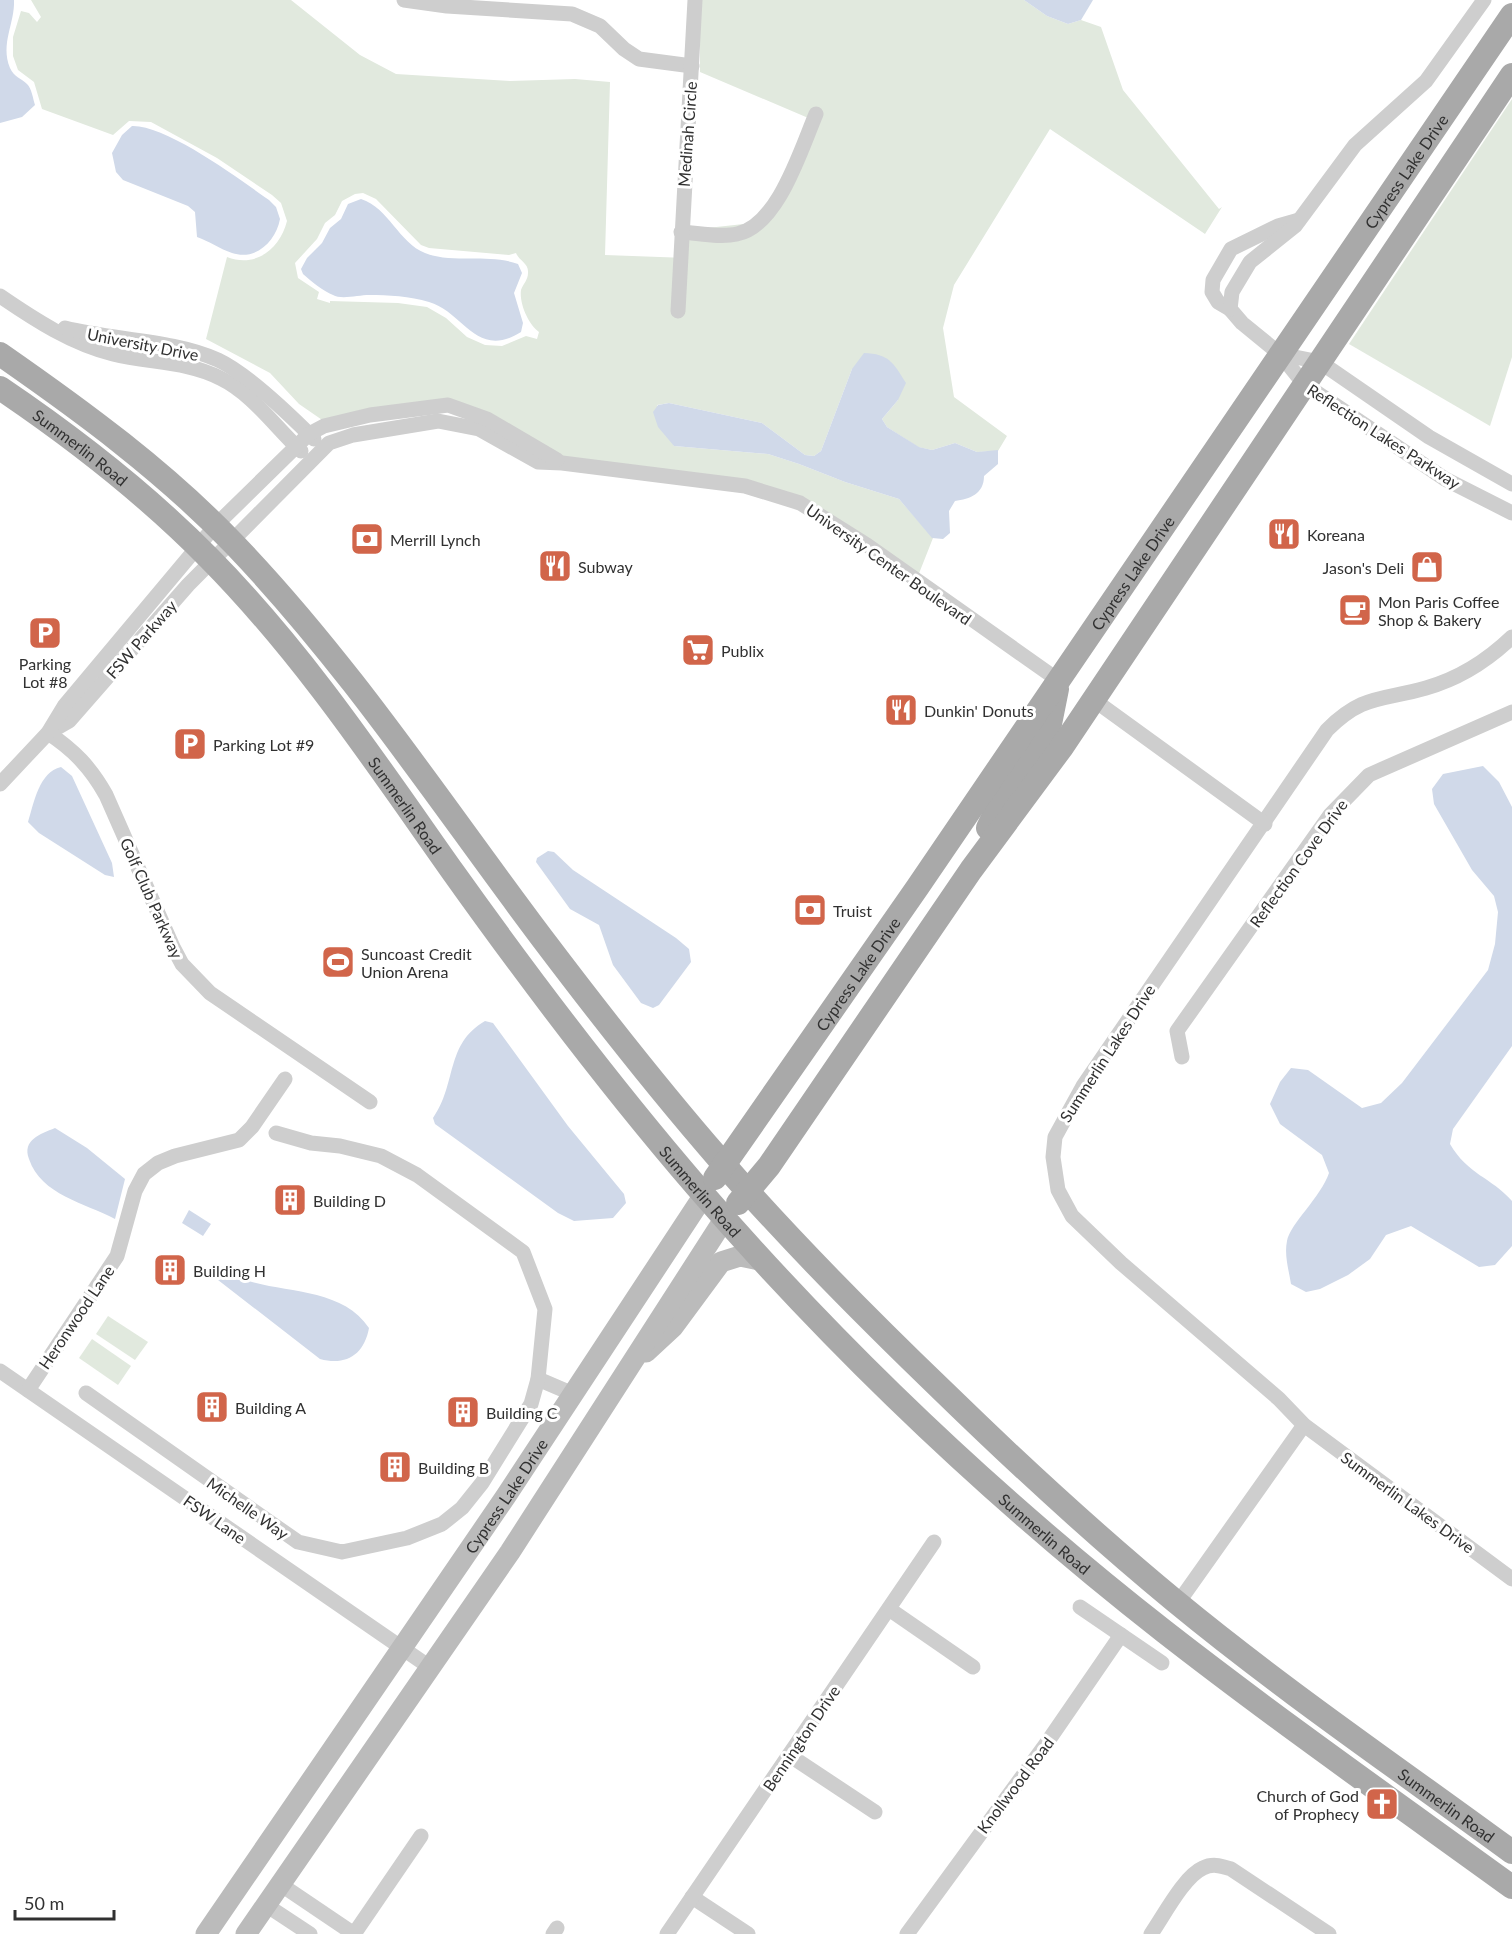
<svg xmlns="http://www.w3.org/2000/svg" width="1512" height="1934" font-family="Lato,sans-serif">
<rect width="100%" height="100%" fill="#fff"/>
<g fill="#e1e9de" fill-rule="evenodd">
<path d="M31,0h260l69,55 36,19 114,7 65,-2 35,3 -5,173 82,3 2,-28 81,-9 50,-98 -120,-51v-72h324l23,16 21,8 13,-4 20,7 22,63 96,119 3,-2 -17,27 -155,-105 -96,156 -11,43 11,69 53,39 -9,15 -21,1 -22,-9 -23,7 -14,-3 -31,-20 -5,-8 16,-19 -46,-31 -31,82 -7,5 -9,-1 -43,-32 -93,-20 -12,2 17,41 94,8 31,10 46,18 54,17 34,39 -17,43 -127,-89 -232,-32 -83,-50 -53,-4 -93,18 -29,-20 -29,-31 -64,-34 21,-82c29,11 53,-8 60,-36l-6,-18 -9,-8 -55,-37 -66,-36 -22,-1 -16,14 -71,-26 -8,-27 -16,-12 -5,-14v-19l8,-26 8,2 8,9 4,-5zM363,193l13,6 45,46 8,3 80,7 7,-2c3,8 13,10 12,20 0,7 -5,11 -7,17 -2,14 8,35 18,42l-2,7 -11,-3 -24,10 -17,-1 -18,-8 -21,-19 -19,-11 -29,-4 -68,-2v2l-13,-4 2,-7 -21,-14 -3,-15 22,-24 8,-16 10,-8 7,-14 13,-7z"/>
<path d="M1512,99v258l-22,69 -141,-82z"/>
<path d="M108,1316l40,26 -13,18 -39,-26z"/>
<path d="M92,1339l39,27 -13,19 -39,-27z"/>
</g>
<g fill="#d0d9e9">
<path d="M0,0h14c1,24 -14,43 -4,68 4,9 11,10 17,16 5,5 6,15 8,21l-13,12 -22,6z"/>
<path d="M1024,0h69l-12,20 -13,4 -21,-8z"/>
<path d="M132,126c35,-1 107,53 137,74l7,7 4,12c-4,22 -24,42 -48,34 -12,-4 -23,-12 -35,-16l-2,-25 -7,-6 -65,-26 -7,-8 -4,-19 10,-18z"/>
<path d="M361,199c28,9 38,44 64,54 27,11 63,0 93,11l4,9 -8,20 9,30 -2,9c-45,28 -57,-20 -92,-30 -19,-6 -41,-7 -60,-7 -10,0 -28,5 -36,0 -10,-4 -22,-14 -30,-21l-2,-5 6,-11 15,-15 8,-15 11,-9 7,-15z"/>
<path d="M864,353c25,1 29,9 42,30l-8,17 -16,19 5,8 32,20 13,3 23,-7 22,9 21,-2v14l-14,12c0,18 -14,23 -29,25l-6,10 1,22 -7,6 -11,-1 -33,-39 -54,-17 -46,-18 -31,-10 -94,-8 -16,-19 -5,-15 5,-7 11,-2 93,20 43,32 9,1 7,-5 31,-82z"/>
<path d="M1483,766l16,16 13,25v239l-59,83 -3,15c18,31 41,33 62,57v45l-17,19 -16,2 -68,-41 -25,9 -16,24 -22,16 -28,14 -14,3 -15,-8c-2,-13 -7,-29 -4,-43 3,-17 34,-44 42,-68l-7,-18 -42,-31 -10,-20 10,-22 11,-14 17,2 54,38 19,-5 21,-20 86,-113 7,-26 3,-32 -4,-16 -22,-26 -38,-66 -2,-15 11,-15z"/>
<path d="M61,767l11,9 40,87 2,14 -9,-2 -66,-42 -11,-11c6,-19 11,-50 33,-55z"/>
<path d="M548,851l6,1 19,18 103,68 13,11 2,13 -32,43 -6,3 -12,-5 -28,-38 -14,-40 -29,-16 -34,-47 1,-4z"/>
<path d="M485,1021l8,2 75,103 56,68 2,9 -13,15 -39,3 -16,-8 -123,-89 -2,-6c24,-34 12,-74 52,-97z"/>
<path d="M55,1128l32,20 38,31 -10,40c-30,-16 -74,-24 -86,-60 -7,-19 11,-25 26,-31z"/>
<path d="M189,1210l22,14 -8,12 -21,-13z"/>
<path d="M215,1263c12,6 24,15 37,19 39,11 92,8 117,46 -5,27 -23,38 -49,31l-111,-86z"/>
</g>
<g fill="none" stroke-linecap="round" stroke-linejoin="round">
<g stroke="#cecece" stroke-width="15">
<path d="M404,0l43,6 125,8 28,12 24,23 15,10 53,7"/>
<path d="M1299,220l-21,6 -47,23 -18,31 -1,12 6,10 12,7 12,14 38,31 24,30 141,95 67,34"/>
<path d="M681,232c17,1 39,6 56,2 41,-8 64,-85 79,-120"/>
<path d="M0,296c35,24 72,48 113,58 36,9 74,7 107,24 33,16 55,49 81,73"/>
<path d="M1230,309l2,-17 18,-30 45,-36 60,-81 71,-64 58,-81"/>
<path d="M678,311l17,-311"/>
<path d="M65,328c47,12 110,12 153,32 30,14 72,55 96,79"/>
<path d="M1280,354l40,8 109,75 83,47"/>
<path d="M1512,637c-24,23 -54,42 -86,51 -45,13 -63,6 -99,42l-244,356 -28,51 -2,20 5,33 14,26 49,47 158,136 25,26 208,154"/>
<path d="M1094,700l171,124"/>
<path d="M48,733l21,-12 119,-136 141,-142 24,-8 85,-14 41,8 59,33 24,1 183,23 55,17 67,42 191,135"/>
<path d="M48,733c26,17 43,35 58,62l67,152 9,17 28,29 160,109"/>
<path d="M0,784l48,-51 17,-28 150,-179 94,-92 15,-8 46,-11 78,-10 39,14 70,41"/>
<path d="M1182,1057l-5,-26 153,-216 39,-40 143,-63"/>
<path d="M0,1371l431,297"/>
<path d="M538,1379l35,15"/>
<path d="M28,1390l89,-134 18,-65 9,-17 14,-11 17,-7 64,-16 13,-13 33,-48"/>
<path d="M86,1393l212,149 44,10 65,-14 35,-14 20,-16 20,-25 49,-79 7,-25 7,-70 -22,-57 -106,-77 -36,-19 -41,-10 -29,-3 -35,-10"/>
<path d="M1178,1603l126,-178"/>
<path d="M1080,1607l82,56"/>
<path d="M889,1609l84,58"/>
<path d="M789,1755l86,57"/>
<path d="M280,1884l74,50"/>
<path d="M692,1897l56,37"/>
<path d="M266,1905l44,29"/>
<path d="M354,1934l67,-98"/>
<path d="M553,1934l4,-6"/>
<path d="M667,1934l267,-392"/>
<path d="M907,1934l139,-190 75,-109"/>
<path d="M1151,1934c12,-17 33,-58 52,-66 10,-5 18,-2 28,1l98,65"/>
</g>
<g stroke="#bbb" stroke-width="21">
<path d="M646,1352l27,-25 48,-65 19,-6 24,5"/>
<path id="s1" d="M206,1934l300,-438 198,-301"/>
<path d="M246,1934l264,-382 215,-334"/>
</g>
<g stroke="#a9a9a9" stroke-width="24">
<path id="s2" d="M0,354c82,57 164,117 234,190 117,122 209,263 311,398 56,74 114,148 175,218 71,82 146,157 224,232 75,73 151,143 231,209 108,89 224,168 337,251"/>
<path id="s3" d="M0,388c74,50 146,106 209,170 94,95 167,205 244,314 77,108 157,214 244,315 140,162 299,313 468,445 113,88 231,171 347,255"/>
<path d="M988,828l11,-23 51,-81 7,-35"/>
<path id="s4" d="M715,1178l202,-290 595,-873"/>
<path d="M738,1203l31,-37 202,-296 91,-123 450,-672"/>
</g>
</g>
<defs>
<g id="restaurant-square" transform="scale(1.725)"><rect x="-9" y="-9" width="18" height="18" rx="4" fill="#d1654a" stroke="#fff"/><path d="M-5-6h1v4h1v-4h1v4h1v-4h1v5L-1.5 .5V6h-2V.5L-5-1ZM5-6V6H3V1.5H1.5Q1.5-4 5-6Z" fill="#fff"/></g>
<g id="bank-square" transform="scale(1.725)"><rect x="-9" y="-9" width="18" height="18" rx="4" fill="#d1654a" stroke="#fff"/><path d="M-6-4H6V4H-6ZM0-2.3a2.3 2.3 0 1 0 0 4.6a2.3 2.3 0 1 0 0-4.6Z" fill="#fff"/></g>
<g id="shop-square" transform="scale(1.725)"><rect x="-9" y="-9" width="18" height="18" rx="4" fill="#d1654a" stroke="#fff"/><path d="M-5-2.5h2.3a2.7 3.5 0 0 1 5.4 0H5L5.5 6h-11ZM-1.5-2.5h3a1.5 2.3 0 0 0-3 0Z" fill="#fff"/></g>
<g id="cafe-square" transform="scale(1.725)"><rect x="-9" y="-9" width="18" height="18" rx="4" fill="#d1654a" stroke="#fff"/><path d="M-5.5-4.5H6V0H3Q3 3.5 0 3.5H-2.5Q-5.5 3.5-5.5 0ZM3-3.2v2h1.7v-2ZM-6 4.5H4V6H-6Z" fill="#fff"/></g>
<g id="parking-square" transform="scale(1.725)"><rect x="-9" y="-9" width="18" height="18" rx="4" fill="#d1654a" stroke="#fff"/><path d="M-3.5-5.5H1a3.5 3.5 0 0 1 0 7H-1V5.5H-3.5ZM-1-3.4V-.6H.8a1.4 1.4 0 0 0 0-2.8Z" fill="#fff"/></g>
<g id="supermarket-square" transform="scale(1.725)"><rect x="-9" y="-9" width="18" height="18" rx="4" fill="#d1654a" stroke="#fff"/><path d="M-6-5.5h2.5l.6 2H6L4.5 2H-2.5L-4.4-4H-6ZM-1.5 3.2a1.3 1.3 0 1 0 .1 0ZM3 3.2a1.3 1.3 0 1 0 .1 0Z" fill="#fff"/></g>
<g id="stadium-square" transform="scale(1.725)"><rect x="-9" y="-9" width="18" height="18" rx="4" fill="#d1654a" stroke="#fff"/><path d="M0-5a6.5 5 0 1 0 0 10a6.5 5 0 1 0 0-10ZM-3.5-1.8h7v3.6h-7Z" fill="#fff"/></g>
<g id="building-square" transform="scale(1.725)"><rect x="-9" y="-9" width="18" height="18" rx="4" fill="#d1654a" stroke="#fff"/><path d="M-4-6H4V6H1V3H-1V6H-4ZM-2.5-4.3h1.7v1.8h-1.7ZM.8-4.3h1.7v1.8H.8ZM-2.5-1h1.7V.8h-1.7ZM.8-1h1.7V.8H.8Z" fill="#fff"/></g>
<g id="church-square" transform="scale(1.725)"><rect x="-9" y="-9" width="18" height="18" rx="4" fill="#d1654a" stroke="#fff"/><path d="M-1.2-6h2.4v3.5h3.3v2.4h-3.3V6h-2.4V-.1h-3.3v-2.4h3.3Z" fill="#fff"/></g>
</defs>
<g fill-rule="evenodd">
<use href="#restaurant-square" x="1284" y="534"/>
<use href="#bank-square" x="367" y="539"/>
<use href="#restaurant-square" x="555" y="566"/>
<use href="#shop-square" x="1427" y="567"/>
<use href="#cafe-square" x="1355" y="610"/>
<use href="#parking-square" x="45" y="633"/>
<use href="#supermarket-square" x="698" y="650"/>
<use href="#restaurant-square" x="901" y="710"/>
<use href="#parking-square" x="190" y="744"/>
<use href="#bank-square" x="810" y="910"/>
<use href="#stadium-square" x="338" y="962"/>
<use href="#building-square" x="290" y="1200"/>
<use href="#building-square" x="170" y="1270"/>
<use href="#building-square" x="212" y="1407"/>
<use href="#building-square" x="463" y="1412"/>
<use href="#building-square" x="395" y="1467"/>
<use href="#church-square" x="1382" y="1804"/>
</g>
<g text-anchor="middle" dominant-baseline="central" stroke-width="6" stroke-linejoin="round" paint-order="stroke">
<g font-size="16" fill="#313131" stroke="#fff">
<text transform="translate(687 134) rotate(-86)">Medinah Circle</text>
<text stroke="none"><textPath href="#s4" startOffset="1221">Cypress Lake Drive</textPath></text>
<text transform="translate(143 344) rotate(11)">University Drive</text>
<text transform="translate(1384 436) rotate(33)">Reflection Lakes Parkway</text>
<text stroke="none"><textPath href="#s3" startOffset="100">Summerlin Road</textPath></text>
<text transform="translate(889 564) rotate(35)">University Center Boulevard</text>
<text stroke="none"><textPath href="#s4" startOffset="735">Cypress Lake Drive</textPath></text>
<text transform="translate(141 639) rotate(-49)">FSW Parkway</text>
<text stroke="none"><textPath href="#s3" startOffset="586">Summerlin Road</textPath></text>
<text transform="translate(1298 863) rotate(-54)">Reflection Cove Drive</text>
<text transform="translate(152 898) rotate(66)">Golf Club Parkway</text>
<text stroke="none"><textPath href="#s4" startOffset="249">Cypress Lake Drive</textPath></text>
<text transform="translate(1107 1053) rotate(-57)">Summerlin Lakes Drive</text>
<text stroke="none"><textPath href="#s3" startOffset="1072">Summerlin Road</textPath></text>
<text transform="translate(76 1317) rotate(-56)">Heronwood Lane</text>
<text stroke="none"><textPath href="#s1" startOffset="531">Cypress Lake Drive</textPath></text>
<text transform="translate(1408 1502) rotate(36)">Summerlin Lakes Drive</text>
<text transform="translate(248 1508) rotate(35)">Michelle Way</text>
<text transform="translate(215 1519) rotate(35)">FSW Lane</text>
<text stroke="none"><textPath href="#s3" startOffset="1558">Summerlin Road</textPath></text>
<text transform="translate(801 1738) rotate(-56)">Bennington Drive</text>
<text transform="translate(1015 1785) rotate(-53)">Knollwood Road</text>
<text stroke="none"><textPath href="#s2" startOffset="2061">Summerlin Road</textPath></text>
</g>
<g font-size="16" fill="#313131" stroke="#fff" text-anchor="start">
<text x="1307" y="534">Koreana</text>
<text x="390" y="539">Merrill Lynch</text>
<text x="578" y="566">Subway</text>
<text x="1404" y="567" text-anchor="end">Jason's Deli</text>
<text x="1378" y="601">Mon Paris Coffee<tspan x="1378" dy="18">Shop &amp; Bakery</tspan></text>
<text x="721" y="650">Publix</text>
<text x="45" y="663" text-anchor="middle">Parking<tspan x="45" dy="18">Lot #8</tspan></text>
<text x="924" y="710">Dunkin' Donuts</text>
<text x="213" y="744">Parking Lot #9</text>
<text x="833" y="910">Truist</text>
<text x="361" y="953">Suncoast Credit<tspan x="361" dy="18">Union Arena</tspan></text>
<text x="313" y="1200">Building D</text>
<text x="193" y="1270">Building H</text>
<text x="235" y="1407">Building A</text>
<text x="486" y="1412">Building C</text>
<text x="418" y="1467">Building B</text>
<text x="1359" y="1795" text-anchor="end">Church of God<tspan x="1359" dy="18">of Prophecy</tspan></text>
</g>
</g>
<path d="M15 1910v9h99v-9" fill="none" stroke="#313131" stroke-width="3"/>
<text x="24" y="1910" font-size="18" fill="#313131" stroke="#ffffff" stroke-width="4.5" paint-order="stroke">50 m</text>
</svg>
